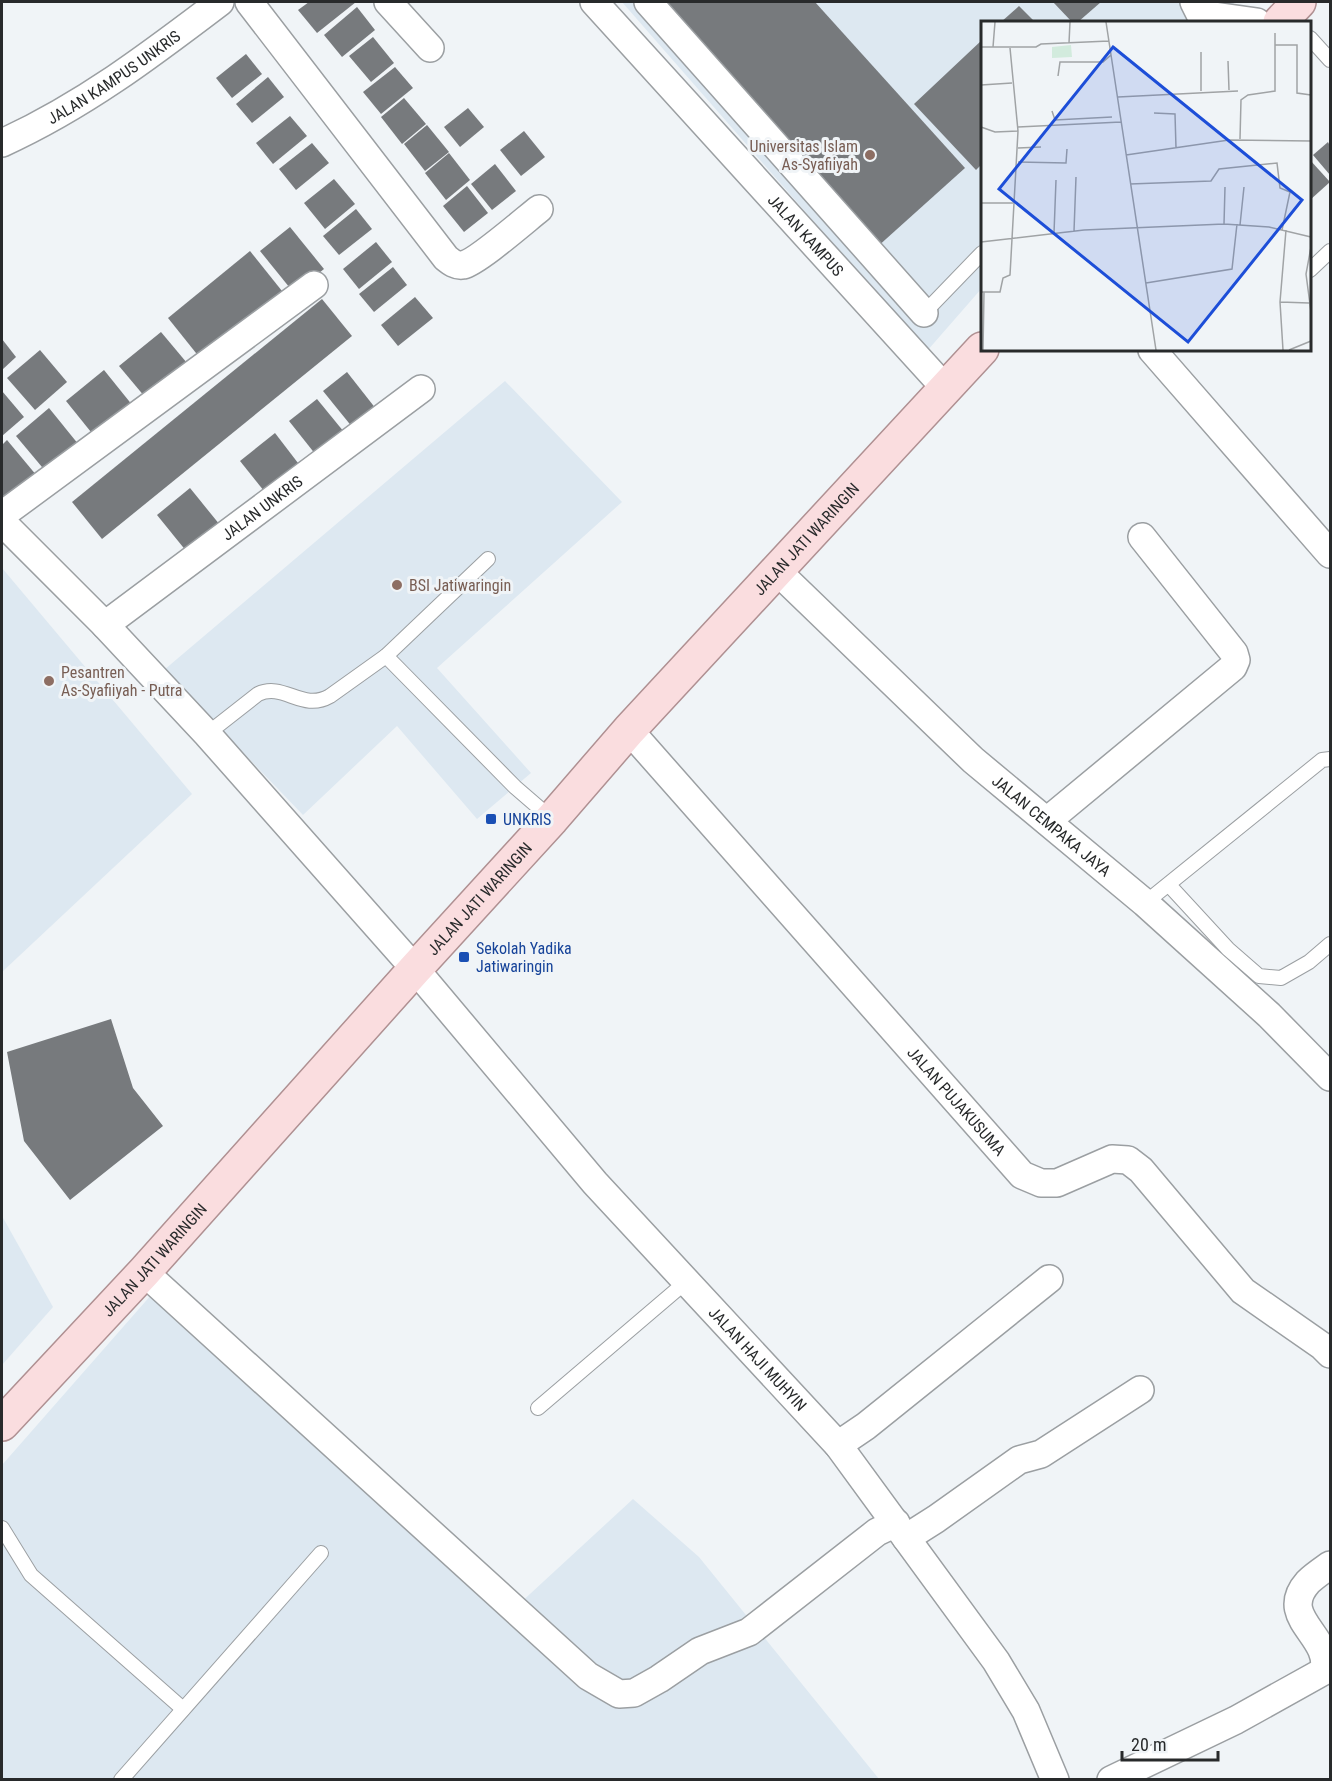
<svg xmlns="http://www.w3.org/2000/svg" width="1332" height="1781" font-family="'Roboto Condensed',sans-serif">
<rect width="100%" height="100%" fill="#f0f4f7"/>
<g fill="#dde8f1">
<path d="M622,2h613l-18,20h-235v266l-55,63z"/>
<path d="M505,381l117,121 -185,166 94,105 -54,46 -80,-93 -94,89 -139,-145z"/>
<path d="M2,568l190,226 -190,178z"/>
<path d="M2,1216l51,91 -51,58z"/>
<path d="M152,1294l353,323 128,-118 66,58 180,222 -877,1v-315z"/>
</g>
<g fill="#777a7d">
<path d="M309,2h47l-39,31 -19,-23z"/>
<path d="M653,2h162l150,166 -89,80z"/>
<path d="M1053,2h48l-23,20h-6z"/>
<path d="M1019,6l16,16h-34z"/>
<path d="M357,7l18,23 -33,27 -18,-22z"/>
<path d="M373,37l21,26 -23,19 -22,-26z"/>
<path d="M982,40v124l-6,6 -62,-66z"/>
<path d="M246,54l16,20 -30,24 -16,-20z"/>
<path d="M395,67l18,21 -32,26 -18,-22z"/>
<path d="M268,77l16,20 -32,26 -16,-19z"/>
<path d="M404,98l22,26 -24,20 -21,-27z"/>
<path d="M468,108l16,19 -24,20 -16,-20z"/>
<path d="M290,116l17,20 -34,28 -17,-21z"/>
<path d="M427,125l22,27 -24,19 -21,-27z"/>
<path d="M524,131l21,26 -24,19 -21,-26z"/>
<path d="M1328,142l2,4v29l-17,-20z"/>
<path d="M312,143l17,20 -33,27 -17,-21z"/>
<path d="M449,153l21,27 -24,20 -21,-27z"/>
<path d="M1310,160l20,22 -20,18z"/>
<path d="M495,164l21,27 -24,19 -21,-26z"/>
<path d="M334,179l21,25 -30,25 -21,-26z"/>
<path d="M467,186l21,27 -24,19 -21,-26z"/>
<path d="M356,209l16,20 -33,26 -16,-19z"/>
<path d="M290,227l34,42 -30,24 -34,-42z"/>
<path d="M376,242l16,20 -33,27 -16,-20z"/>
<path d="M250,251l32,40 -82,67 -32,-40z"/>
<path d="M393,267l14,18 -33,27 -15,-18z"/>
<path d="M415,297l18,21 -35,28 -17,-21z"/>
<path d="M322,299l30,37 -250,203 -30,-37z"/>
<path d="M161,332l26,31 -42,34 -26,-31z"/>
<path d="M2,339l14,18 -14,13z"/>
<path d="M40,350l27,32 -32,28 -28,-32z"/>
<path d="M104,370l29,36 -38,31 -29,-36z"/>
<path d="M347,372l33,42 -23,19 -34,-42z"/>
<path d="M2,391l22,26 -22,19z"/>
<path d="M317,399l27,33 -28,23 -27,-34z"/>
<path d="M49,408l30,37 -32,28 -31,-37z"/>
<path d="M275,433l23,30 -34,28 -24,-30z"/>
<path d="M7,440l30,36 -35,30v-61z"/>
<path d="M190,488l30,37 -33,27 -30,-37z"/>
<path d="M111,1019l22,69 30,38 -93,74 -46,-59 -17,-89z"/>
</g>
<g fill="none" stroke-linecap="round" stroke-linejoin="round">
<g stroke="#9b9fa2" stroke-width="16">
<g id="lane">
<path d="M1310,38l20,22"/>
<path d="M1310,270l20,-19"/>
<path d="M924,313l58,-60"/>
<path d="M386,656l129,131 37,32"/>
<path d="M207,734l51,-40c26,-12 44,18 72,2l56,-40 102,-97"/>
<path d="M1169,885l59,64 31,27 22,2 28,-16 21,-18"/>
<path d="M1145,903l177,-143 8,-1"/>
<path d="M538,1408l149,-127"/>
<path d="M2,1528l29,47 152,134"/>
<path d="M121,1780l200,-227"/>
</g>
</g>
<g stroke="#9b9fa2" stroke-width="30">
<g id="street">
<path d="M249,2l197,256c5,4 10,8 17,7 14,-3 62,-45 76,-56"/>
<path d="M388,2l42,46"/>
<path id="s1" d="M594,2l352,387"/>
<path d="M648,2l276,311"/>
<path d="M1194,2l6,12 57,8"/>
<path id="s2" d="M2,143c81,-37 147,-87 218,-141"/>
<path d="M1152,350l178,204"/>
<path d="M2,515l312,-230"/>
<path id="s3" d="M2,522l103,103 102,109 208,235 180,214 243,262 158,216 30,50 29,69"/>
<path id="s4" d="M776,570l197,190 172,143 124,112 61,62"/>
<path id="s5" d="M105,625l316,-236"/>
<path id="s6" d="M629,730l393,445 19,8h16l55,-24 16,1 13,10 102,121 79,55 8,8"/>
<path d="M1047,821l186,-154 3,-7 -2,-7 -92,-116"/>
<path d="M144,1272l444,404 31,18 15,-1 25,-14 41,-28 49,-19 128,-100 19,-9"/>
<path d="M838,1445l28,-19 183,-147"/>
<path d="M906,1538l30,-19 83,-59 22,-6 99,-64"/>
<path d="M1111,1780l125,-60 88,-49c8,-36 -48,-53 -16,-89 6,-6 15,-12 22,-17"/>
</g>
</g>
<g stroke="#af9092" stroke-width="36">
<g id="primary">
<path d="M1280,22l19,-20"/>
<path id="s7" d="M2,1424l142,-152 271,-303 137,-150 77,-89 353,-381"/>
</g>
</g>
<use href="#lane" stroke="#fff" stroke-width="14"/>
<use href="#street" stroke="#fff" stroke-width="27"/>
<use href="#primary" stroke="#fadddf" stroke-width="33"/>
</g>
<g fill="#8d6e63" stroke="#f0f4f7" stroke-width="2">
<circle cx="870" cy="155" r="6"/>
<circle cx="397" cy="585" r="6"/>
<circle cx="49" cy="681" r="6"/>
</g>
<g fill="#1a4fb4" stroke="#f0f4f7" stroke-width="2">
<rect x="485" y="813" width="12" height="12" rx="3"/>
<rect x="458" y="951" width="12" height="12" rx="3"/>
</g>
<g text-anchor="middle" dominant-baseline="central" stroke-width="6" stroke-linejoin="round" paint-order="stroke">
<g font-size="16" fill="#282a2b" stroke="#f0f4f7">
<text stroke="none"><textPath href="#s2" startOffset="130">JALAN KAMPUS UNKRIS</textPath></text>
<text stroke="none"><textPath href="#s1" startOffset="315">JALAN KAMPUS</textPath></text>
<text stroke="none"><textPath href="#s5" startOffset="196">JALAN UNKRIS</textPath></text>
<text stroke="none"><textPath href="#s7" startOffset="1196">JALAN JATI WARINGIN</textPath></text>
<text stroke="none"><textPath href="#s4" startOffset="376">JALAN CEMPAKA JAYA</textPath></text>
<text stroke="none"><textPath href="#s7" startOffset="710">JALAN JATI WARINGIN</textPath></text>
<text stroke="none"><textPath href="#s6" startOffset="495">JALAN PUJAKUSUMA</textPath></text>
<text stroke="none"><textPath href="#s7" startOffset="224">JALAN JATI WARINGIN</textPath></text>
<text stroke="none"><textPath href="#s3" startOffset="1128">JALAN HAJI MUHYIN</textPath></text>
</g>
<g font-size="16" fill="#785e54" stroke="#f0f4f7" text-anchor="start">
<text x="858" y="146" text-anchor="end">Universitas Islam<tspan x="858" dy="18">As-Syafiiyah</tspan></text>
<text x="409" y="585">BSI Jatiwaringin</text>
<text x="61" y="672">Pesantren<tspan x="61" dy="18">As-Syafiiyah - Putra</tspan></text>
</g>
<g font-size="16" fill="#164399" stroke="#f0f4f7" text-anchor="start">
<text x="503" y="819">UNKRIS</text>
<text x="476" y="948">Sekolah Yadika<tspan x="476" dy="18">Jatiwaringin</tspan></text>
</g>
</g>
<g transform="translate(981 21)">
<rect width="330" height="330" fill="#f0f4f7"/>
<path d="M90,24l1,12 -20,1v-11z" fill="#d2ebdd"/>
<path fill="none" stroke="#a0a3a5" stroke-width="1.5" d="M125,1l50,328M88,22l1,-21M294,24h22v48l14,2M0,26h55l5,-3 68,-3M12,26l2,-25M247,40l1,29M77,55l2,-14h43l8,-7M0,64l31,-2M220,70v-39M137,76l120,-6M71,90l3,9 57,-3M173,92l21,1 1,34M0,106l14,5 23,-1M37,106l103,-5M259,118l1,-39 7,-5 27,-4v-58M37,127l23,-1M145,134l103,-15 82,1M37,141l48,1 1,-14M149,163l81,-3 8,-12 58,-6 3,25 10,4 -8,38M0,182h32M243,203l1,-37M259,204l4,-38M93,210l2,-54M73,212l2,-53M0,221l103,-12 140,-6 45,3 42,10M330,226l-5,27 5,38M165,262l86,-14 5,-45M0,271h19l3,-14 7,-3 8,-144 -8,-83M299,281l29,1M2,329l1,-58M302,329l-3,-48 6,-72M308,329l22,-9"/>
<path fill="#1d4ed8" fill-opacity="0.15" stroke="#1d4ed8" stroke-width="3" d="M132,26l189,153 -114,142 -189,-153z"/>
<rect width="330" height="330" fill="none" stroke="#282a2b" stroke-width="3"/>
</g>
<rect width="1332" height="1781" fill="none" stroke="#282a2b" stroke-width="6"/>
<path d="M1122 1751v9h96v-9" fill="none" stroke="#282a2b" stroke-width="3"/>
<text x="1131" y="1751" font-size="18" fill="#282a2b" stroke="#f0f4f7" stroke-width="4.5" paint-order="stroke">20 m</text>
</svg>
